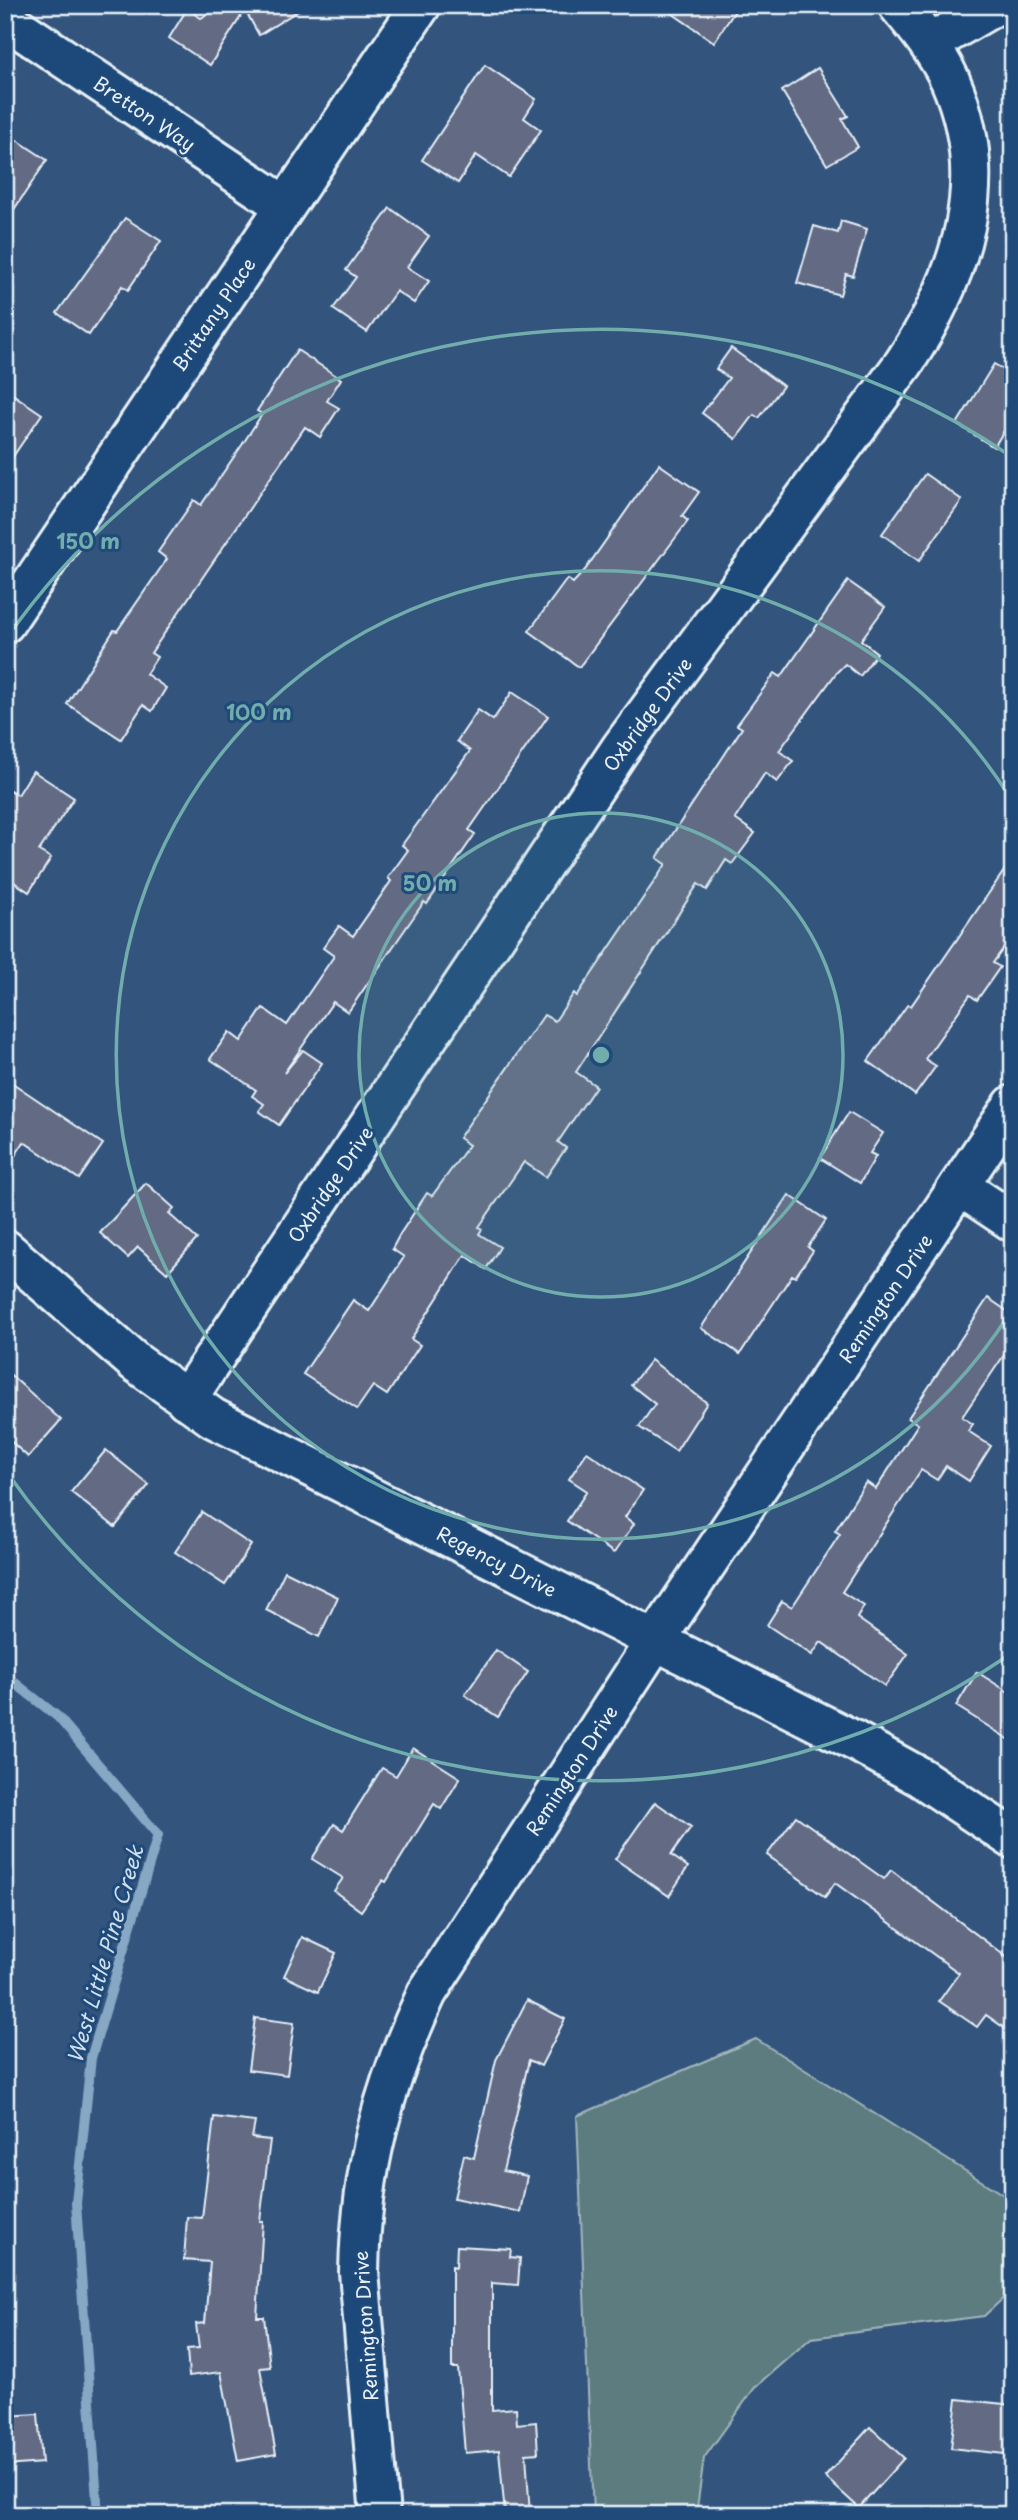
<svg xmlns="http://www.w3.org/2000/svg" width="1018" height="2520" font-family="'Playpen Sans',sans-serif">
<rect width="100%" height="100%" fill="#33547d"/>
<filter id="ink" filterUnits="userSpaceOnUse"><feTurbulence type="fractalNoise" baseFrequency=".0143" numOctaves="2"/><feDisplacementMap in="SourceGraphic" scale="14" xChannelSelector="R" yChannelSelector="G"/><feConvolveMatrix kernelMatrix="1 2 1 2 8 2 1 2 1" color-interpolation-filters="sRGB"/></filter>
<g filter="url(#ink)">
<path fill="#5c7c80" stroke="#a2b6bc" stroke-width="2" d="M756,2039l257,162v88l-29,27 -173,22 -55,48 -52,72 -8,57h-103l-16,-399z"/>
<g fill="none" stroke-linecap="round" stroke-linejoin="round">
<path stroke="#86a8c4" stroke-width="10" d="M5,1675l53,42 100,118 -67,223 -15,145 22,312"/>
</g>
<g fill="#626a84" stroke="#e8f1f8" stroke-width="2">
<path d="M221,5h86l-48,30 -14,-25 -35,55 -41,-27 18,-29 14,9z"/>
<path d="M660,5h79l-25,37z"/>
<path d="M485,65l51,34 -12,19 17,12 -32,47 -33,-22 -18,28 -36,-23z"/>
<path d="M818,68l30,48 -6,3 16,28 -31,18 -45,-74z"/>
<path d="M5,132l42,28 -42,63z"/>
<path d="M390,208l39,28 -22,31 22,14 -15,22 -18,-12 -29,41 -34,-23 23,-32 -10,-7z"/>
<path d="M125,218l36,23 -33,49 -6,-4 -33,49 -32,-22z"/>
<path d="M841,221l26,8 -14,47 -7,-2 -6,21 -43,-12 17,-57 24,7z"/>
<path d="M731,348l52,38 -24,32 -5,-3 -18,24 -34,-26 27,-35 -13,-9z"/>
<path d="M297,350l44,29 -14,22 12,7 -19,29 -15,-10 -154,226 6,4 -11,17 20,14 -14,23 -9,-6 -22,34 -54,-35 47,-74 3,1 50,-72 -9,-7 36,-52 7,5 41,-60 20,-31 -5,-3z"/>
<path d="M994,364l19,11v41l-19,31 -37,-23z"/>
<path d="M5,389l37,25 -37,54z"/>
<path d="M659,464l40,28 -17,24 6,5 -109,146 -50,-36 38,-52 6,4 12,-13z"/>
<path d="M925,474l37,26 -43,61 -37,-27z"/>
<path d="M848,581l37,26 -24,33 16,13 -17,23 -15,-12 -8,8 -58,79 14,10 -16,21 -12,-9 -30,46 20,14 -23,31 -6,-4 -19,30 -9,-6 -122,188 20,14 -38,56 8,6 -20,29 -22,-15 -45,65 3,2 -3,5 21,13 -14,22 -21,-14 -54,84 9,6 -33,50 -14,-9 -16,23 -54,-35 50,-74 16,11 35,-54 -12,-8 8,-15 27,-41 5,3 37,-51 -10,-7 85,-123 11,6 19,-28 3,3 89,-132 -9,-6 85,-130 -5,-3 38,-52 6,4z"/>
<path d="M512,692l36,24 -79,114 6,4 -48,70 -3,-2 -76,110 -15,-10 -49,71 19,-23 19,13 -43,62 -20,-14 5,-7 -12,-8 4,-6 -46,-31 19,-27 12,9 22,-33 24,17 47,-69 -11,-8 16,-22 14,10 38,-55 -3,-3 20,-28 -6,-5 68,-94 -13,-10 21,-31 15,10z"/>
<path d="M33,771l41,27 -35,53 12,7 -22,34 -24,-16v-89l13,8z"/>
<path d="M1013,858v77l-20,28 7,4 -23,33 -7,-5 -45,64 11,7 -21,29 -47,-34 40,-57 3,2z"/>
<path d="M5,1078l98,66 -24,35 -55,-37 -19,29z"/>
<path d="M849,1112l34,21 -13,20 6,3 -16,27 -40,-25z"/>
<path d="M146,1183l28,25 -5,6 28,25 -30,34 -29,-26 -10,11 -28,-25z"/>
<path d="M789,1195l37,25 -18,27 5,4 -18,26 -3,-2 -52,79 -39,-26z"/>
<path d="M988,1298l25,17v27l-51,75 11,7 -5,7 23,15 -22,35 -23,-15 -9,14 -16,-10 -79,122 22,14 -7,12 51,36 -23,32 -64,-44 -9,13 -45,-30 15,-24 10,6 48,-73 -5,-3 31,-49 10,7 42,-65 -10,-6z"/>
<path d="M651,1360l56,43 -31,48 -37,-24 16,-23 -24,-19z"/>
<path d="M5,1370l56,50 -33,37 -23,-21z"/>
<path d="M106,1450l43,35 -34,42 -44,-35z"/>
<path d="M587,1452l56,38 -18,27 9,7 -20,29 -47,-32 20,-30 -18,-12z"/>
<path d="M202,1512l49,33 -26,40 -50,-33z"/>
<path d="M285,1571l53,26 -19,40 -53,-27z"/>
<path d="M496,1650l32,22 -30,45 -33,-22z"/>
<path d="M977,1672l36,23v47l-57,-36z"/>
<path d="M413,1748l47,30 -19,31 -7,-5 -48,78 -3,-2 -22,31 -27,-20 9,-13 -31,-19 22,-35 9,6 39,-62 14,8z"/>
<path d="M655,1802l36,25 -20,28 17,12 -19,29 -54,-37z"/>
<path d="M796,1816l88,63 7,-9 122,92v72l-27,-19 -9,12 -38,-26 20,-28 -124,-90 -10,14 -58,-42z"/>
<path d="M302,1937l34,16 -18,39 -34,-16z"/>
<path d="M527,2000l38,19 -24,47 -12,-6 -26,111 24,5 -7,36 -66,-14 10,-43 10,3 22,-98z"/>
<path d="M255,2018l39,5 -7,52 -39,-5z"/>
<path d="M214,2117l41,5 -3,16 18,2 -10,81h3l-6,96h7l6,50 -10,1 16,86 -38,7 -17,-89 -32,4 -2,-27 12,-1 -3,-24 9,-1 5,-61 -26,-2 3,-43 15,1z"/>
<path d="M457,2246l54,3 -1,8 10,1 -2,27 -26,-2v127l24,-2 1,16 19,-2 2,31 -12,1 4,61h-25l-6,-65 -34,3 -7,-85h-6v-102l4,1z"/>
<path d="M957,2399l56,6v50l-62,-7z"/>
<path d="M38,2414l4,49 -37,3v-50z"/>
<path d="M870,2427l34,31 -45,50 -34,-31z"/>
</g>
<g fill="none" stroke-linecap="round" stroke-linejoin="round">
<g stroke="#e8f1f8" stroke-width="44">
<g id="street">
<path d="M5,19l280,187"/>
<path d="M929,44l67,-39"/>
<path d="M5,623l416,-618"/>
<path d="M959,1186l54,36"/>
<path d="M5,1249l130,113 78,56 642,323 65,36 93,62"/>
<path d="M186,1400l435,-652 283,-385c57,-86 90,-182 46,-283 -13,-28 -32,-51 -52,-75"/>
<path d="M380,2515l-21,-243c2,-104 24,-185 68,-279l228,-352 358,-536"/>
</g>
</g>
<use href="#street" stroke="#1f4a7a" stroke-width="38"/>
</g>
</g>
<circle cx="601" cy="1055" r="242" fill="#71adac" fill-opacity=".12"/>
<g fill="none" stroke="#71adac" stroke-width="3.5">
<circle cx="601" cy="1055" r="242"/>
<path d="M1011 1311A484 484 0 1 1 1011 799"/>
<path d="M1012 1653A726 726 0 0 1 6 1471M6 639A726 726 0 0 1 1012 457"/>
</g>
<g text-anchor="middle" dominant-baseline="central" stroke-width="6" stroke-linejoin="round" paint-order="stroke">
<g font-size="19" fill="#e8f1f8" stroke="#1f4a7a">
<text transform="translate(145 113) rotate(34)">Bretton Way</text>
<text transform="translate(213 314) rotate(-56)">Brittany Place</text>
<text transform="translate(647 714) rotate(-54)">Oxbridge Drive</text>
<text transform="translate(330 1184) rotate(-56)">Oxbridge Drive</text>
<text transform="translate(885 1298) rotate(-56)">Remington Drive</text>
<text transform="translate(497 1561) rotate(27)">Regency Drive</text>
<text transform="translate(571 1770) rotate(-57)">Remington Drive</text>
<text transform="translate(365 2326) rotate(-94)">Remington Drive</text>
</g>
<g font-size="21" font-style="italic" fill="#d0dfeb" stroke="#1f4a7a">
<text transform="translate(104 1954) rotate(-74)">West Little Pine Creek</text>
</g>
</g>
<circle cx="601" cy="1055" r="10" fill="#71adac" stroke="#1f4a7a" stroke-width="3.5"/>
<g font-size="21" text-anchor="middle" font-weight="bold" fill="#71adac" stroke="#1f4a7a" stroke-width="6" stroke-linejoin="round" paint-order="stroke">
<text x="88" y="549">150 m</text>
<text x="259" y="720">100 m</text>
<text x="430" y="891">50 m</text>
</g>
<rect width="1018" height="2520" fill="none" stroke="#1f4a7a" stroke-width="28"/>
<rect x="14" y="14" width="990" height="2492" fill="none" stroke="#e8f1f8" stroke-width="2.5" filter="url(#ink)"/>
</svg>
